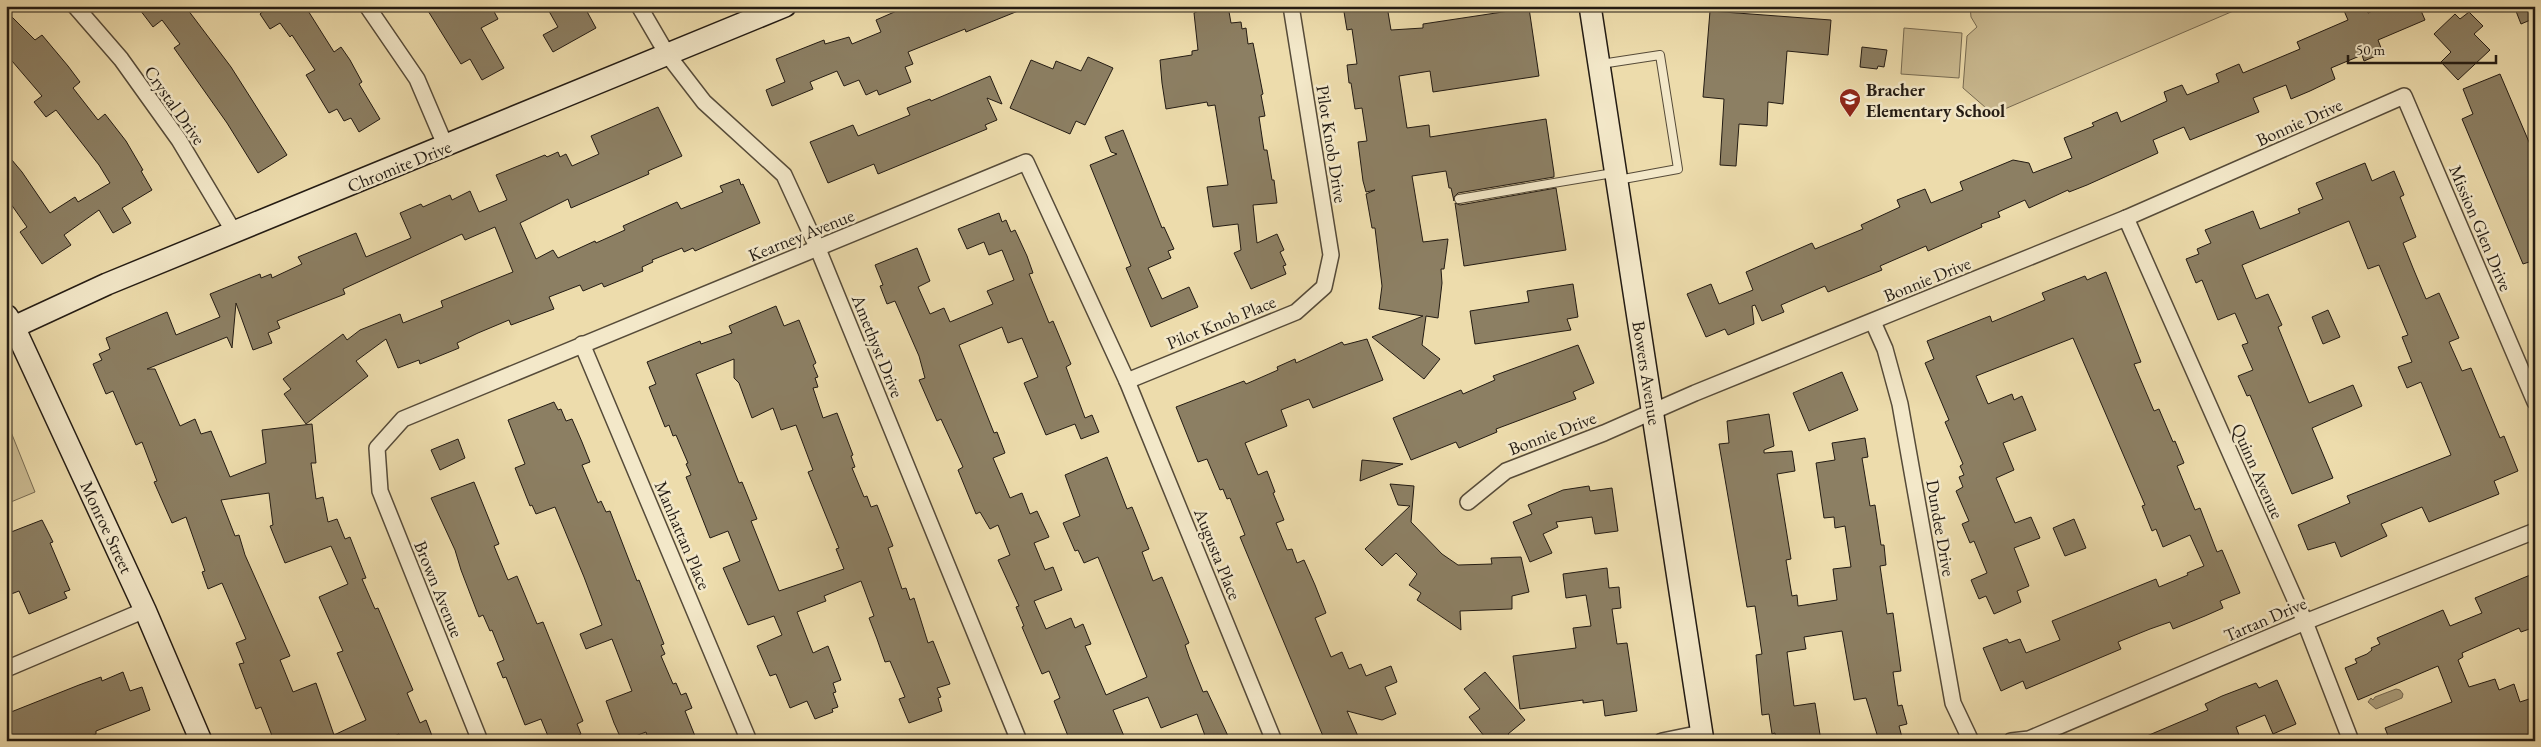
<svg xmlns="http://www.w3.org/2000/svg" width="2541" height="747" font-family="'EB Garamond',serif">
<rect width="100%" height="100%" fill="#eddcac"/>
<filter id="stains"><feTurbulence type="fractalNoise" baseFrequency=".004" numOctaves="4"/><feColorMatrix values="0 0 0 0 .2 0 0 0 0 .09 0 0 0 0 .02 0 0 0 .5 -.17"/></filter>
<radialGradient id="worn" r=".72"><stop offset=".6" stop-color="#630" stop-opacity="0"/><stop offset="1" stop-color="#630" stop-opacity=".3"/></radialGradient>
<g fill="#cbbb92" stroke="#776b52">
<path d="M1970,6h275l-252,108 -30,-26 4,-52 10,-9 -6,-10z"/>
<path d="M1904,28l58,5 -3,45 -58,-4z"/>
<path d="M9,427l26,65 -29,12v-76z"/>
</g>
<path fill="#a89a78" stroke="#736750" d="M2396,689l4,1 3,4 -1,4 -26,11 -8,-7 3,-4 2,2 2,-3z"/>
<g fill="#8c7f63" stroke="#231b13" fill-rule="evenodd">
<path d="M137,6h48l46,61 56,88 -29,18 -31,-50 -53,-75 6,-4 -18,-24 -9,7z"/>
<path d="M269,6h36l29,46 7,-5 9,13 12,22 -3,2 21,35 -21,13 -8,-14 -7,3 -7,-12 -8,4 -23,-38 9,-5 -23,-35 -2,2 -10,-14 -10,6 -10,-15z"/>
<path d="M425,6h66l7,13 -17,9 23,40 -22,12 -12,-21 -9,5z"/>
<path d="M546,6h38l12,22 -43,24 -10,-17 15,-8z"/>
<path d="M908,6l120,1 -62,25 -1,-3 -57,23 5,12 -8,3 6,15 -32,13 -2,-5 -11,5 -7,-15 -15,6 -7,-15 -27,11 3,7 -41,17 -6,-16 19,-8 -9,-23 48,-19 1,4 24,-7 3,7 29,-12 -5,-12z"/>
<path d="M1211,6h17l3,17 10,-1 1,7 4,-1 2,16 5,-1 10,51 -2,1 4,21 -6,1 5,33h3l5,30h2l3,23 -24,2 4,38 20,-9 7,16 -4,2 6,13 -3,1 3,8 -35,15 -17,-36 7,-3 -3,-26 -25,3 -6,-40 21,-2 -13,-80 -7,1 -1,-4 -41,7 -4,-26 -2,-23 32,-5v-4l6,-1 -4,-37z"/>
<path d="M1343,6h44l4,24 32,-2v-4l106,-16 10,68 -106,16 -3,-21 -31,5 8,52 22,-3 1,12 116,-18 8,54v4l-96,16 -4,4v4l-3,-13h-2l-3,-17 -34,5 11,66 25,-3 -4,30h-3l1,14 -4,35 -12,-2 -4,29 18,14 -16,20 -52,-42 51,-21 -44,-7 3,-23 -7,-58h-3l-6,-34 9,-4 -9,2 -3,-11 -5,-39 9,-1 -5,-33 -7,1 -4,-26h-2l-2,-18 10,-1 -5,-35 -5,1z"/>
<path d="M2342,6h23l3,7 15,-7h36l6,14 -47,20 5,13 -19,8 -2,-6 -31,13 4,11 -25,12 -19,8 -5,-14 -33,13 6,14 -69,28 -6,-13 -31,13 5,13 -71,32 -18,7 -1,-2 -39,18 -4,-8 -27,12 2,5 -19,7 1,3 -54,24 -2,-5 -46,20 2,4 -54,22 -3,-6 -44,19 3,7 -22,9 -7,-16 -3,1 2,18 -26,11 -3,-6 -19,8 -19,-43 24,-10 8,20 34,-14 -7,-18 66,-29 3,6 48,-20 -2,-4 39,-18 -3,-7 28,-11 6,14 32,-13 -3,-8 53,-22 16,3 4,10 39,-15 -8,-20 30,-12 -2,-3 25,-11 4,10 46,-21 -3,-9 18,-7 5,10 32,-13 -3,-8 23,-10 4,9 57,-24 -3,-7 51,-22z"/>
<path d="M2514,6h21v12l-14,6z"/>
<path d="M6,11l29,29 7,-5 26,31 12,16 -7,6 25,32 7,-6 21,27 17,29 -2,1 11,19 -30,18 9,15 -18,10 -14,-23 -35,25 7,10 -29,19 -22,-32 7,-5 -21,-30v-44l16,19 28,41 25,-16 3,5 32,-19 -11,-18 -43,-55 -10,7 -12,-15 8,-6 -36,-42z"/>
<path d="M1710,11l121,9 -3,35 -41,-4 -4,53 -15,-2 -1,24 -28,-2 -3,42 -16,-1 4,-66 -21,-2z"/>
<path d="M2469,12l14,14 -9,8 16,16 -32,30 -17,-18 10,-10 -17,-18 21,-20 5,5z"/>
<path d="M1862,47l25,3 -3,17 -6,-1 -1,3 -17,-2z"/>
<path d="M1088,57l25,11 -28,57 -9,-4 -6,13 -60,-26 21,-48 22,9 3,-8 25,10z"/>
<path d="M2500,74l35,82v104l-12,4 -61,-145 11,-5 -10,-25z"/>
<path d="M990,76l12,28 -15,-6 10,22 -12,5 2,4 -109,45 -4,-10 -46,19 -18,-41 43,-17 5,11 52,-21 -3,-7 23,-9 1,2z"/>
<path d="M658,107l24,49 -34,15 1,3 -78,34 -3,-9 -48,24 16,36 17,-9 5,8 37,-17 1,2 29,-13 -2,-4 54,-24 4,7 42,-17 -3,-6 19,-7 2,6 2,-1 17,39 -65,28 -2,-3 -9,4 -2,-4 -30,12 1,2 -11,5 1,4 -39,16 -2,-4 -19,8 -3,-6 -31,12 5,12 -43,16 -2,-5 -31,13 -21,10 2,5 -39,16 -1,-4 -21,8 -12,-29 -30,22 12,15 -62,48 -22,-30 7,-5 -8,-10 60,-45 4,6 13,-10 40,-16 3,9 40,-16 -2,-6 72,-29 -18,-45 -30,13 -3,-6 -119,55 2,5 -68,27 3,7 -12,5 4,10 -19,7 -17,-47 -4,45 -5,-11 -80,32h8l25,57 15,-7 6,15 10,-3 19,46 36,-14 -4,-33 50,-6 4,39h-5l5,36 7,-2 5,25 9,-3 8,20 5,-2 16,41 -4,1 13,30 3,-1 35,82 -6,3 13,30 6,-3 8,21h-32l-3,-7 -17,7h-108l-13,-34 -5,2 -17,-45 5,-1 -8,-20 10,-4 -24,-56 -14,6 -6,-17 3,-1 -19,-54 -14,6 -18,-41 3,-1 -15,-39 -6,3 -23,-54 -7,3 -13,-30 9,-4 -3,-6 11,-5 -4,-11 61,-26 9,23 44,-18 -10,-23 50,-20 1,4 10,-4 1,4 30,-14 -4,-7 58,-24 10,24 45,-19 -11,-25 21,-9 2,3 27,-12 2,5 18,-9 9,21 28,-12 -11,-25 49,-20 2,2 11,-5 2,5 6,-3 6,12 27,-12 -8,-18zM269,493l4,32 -3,1 15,37 46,-17 17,38 -29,13 24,54 -6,2 29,67 -32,15 -18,-52 -23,9 -13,-32 10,-4 -45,-101 -6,-20 -4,1 -14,-36z"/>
<path d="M1123,130l39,98 2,-1 10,22 -6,2 3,7 -23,10 14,31 27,-12 9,20 -47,20 -25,-59 5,-2 -41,-101 27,-11 -6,-2 -6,-15z"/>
<path d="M2365,163l7,18 22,-10 10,24 -4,2 16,40 -13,6 10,25 13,31 13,-6 20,45 -10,4 13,29 9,-3 29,70 4,-2 14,35 -24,10 5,13 -70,28 -7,-15 -41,17 6,12 -46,21 -6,-15 -27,8 -10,-25 52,-22 -3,-7 104,-41 -30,-73 -14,6 -9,-21 14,-5 -10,-25 6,-2 -29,-70 -11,4 -19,-48 -107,44 14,34 12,-5 14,31 -4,2 31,76 44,-18 9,21 -50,22 21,50 -41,16 -42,-99 -3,1 -9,-20 15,-6 -11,-25 6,-2 -13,-30 -17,7 -16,-40 -6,3 -10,-24 13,-5 -2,-5 14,-6 -6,-13 48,-19 7,18 40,-16 -2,-4 25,-10 -7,-16z"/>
<path d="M1556,188l10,62 -102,16 -9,-63 5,2z"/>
<path d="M999,213l3,9 4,-2 5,12 4,-2 12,26 6,17 -4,1 16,39 4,10 4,-2 18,43 -5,3 19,51 7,-3 7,17 -18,7 -6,-15 -29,11 -22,-52 14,-6 -16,-39 -14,5 -6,-16 -43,18 35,88 3,-1 8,21 -12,5 17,40 12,-5 8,21 7,-3 12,26 -15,6 11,27 8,-3 9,23 -28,11 12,28 25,-11 4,10 8,-4 8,20 -6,2 21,49 41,-18 -49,-120 -14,6 -6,-13 -3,1 -12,-28 17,-7 -15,-41 42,-18 20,52 5,-2 17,42 -7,3 11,29 9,-4 27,66 -4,2 4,12 14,35 4,-1 21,45 -11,5h-10l-10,-27 -36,14 -13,-31 -35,13 13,31h-56l-16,-40 6,-3 -11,-27 -7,3 -20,-47 2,-1 -8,-19 3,-1 -21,-46 12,-5 -12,-30 -8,4 -10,-17 -4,2 -18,-44 5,-3 -22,-48 -4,2 -18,-41 6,-2 -6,-22 -24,-55 -8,3 -7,-18 3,-1 -8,-20 42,-17 13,33 -12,6 12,27 14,-6 6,14 43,-18 -6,-13 27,-11 -12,-30 -13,5 -5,-13 -17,7 -9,-20z"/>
<path d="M2106,272l35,90 -7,2 20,47 5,-2 14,33 2,-1 9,22 -7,3 18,44 5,-2 17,44 5,-2 18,43 -20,8 3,7 -18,8 -32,13 -3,-7 -20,7 -32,13 3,7 -95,40 -3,-8 -22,10 -18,-43 24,-9 2,4 11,-4 6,14 5,-2 29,-11 -8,-19 104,-42 3,8 29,-12 -1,-2 17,-7 -14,-31 -27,12 -7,-18 -4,2 -10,-25 3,-1 -72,-167 -97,38 12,28 24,-10 2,6 8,-4 14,34 -33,13 11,27 -18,8 19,45 16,-6 9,21 -26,10 15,38 -12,5 4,11 -27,12 -8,-18 -7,3 -8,-19 16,-7 -13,-32 -4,2 -8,-19 7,-3 -13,-30 7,-4 -4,-10 5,-2 -4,-9 3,-2 -18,-42 4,-2 -24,-57 9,-4 -7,-18 63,-25 2,6 53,-22 -3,-7 43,-17 2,4z"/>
<path d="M1573,284l5,33 -11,2 4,11 -96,14 -5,-33 59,-9 -2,-11z"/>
<path d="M776,306l8,20 15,-6 17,43 -3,2 5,12 -3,1 3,9 -5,1 10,30 14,-5 16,42 -2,1 4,11 -3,1 12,29 3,-1 4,11 6,-2 16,41 -5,2 14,41 4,-1 4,12 4,-2 14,45 5,-2 17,43 -13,4 4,9 -3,1 4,13 -33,12 -10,-24 6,-2 -15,-36 -5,1 -8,-23 -8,-21 5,-2 -13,-35 -37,15 2,5 -29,11 16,41 15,-7 13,34 -8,3 3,9 -3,1 5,14 -6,2 1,3 -18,7 -8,-18 -17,7 -14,-34 -6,2 -13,-30 25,-11 -8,-19 -26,9 -25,-57 17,-7 -12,-30 -18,7 -24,-61 5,-2 -5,-11 2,-1 -12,-28 -3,1 -4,-11 -4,2 -16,-40 7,-3 -9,-22 53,-21 1,3 31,-11 -3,-7zM734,359v19l5,5 13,35 21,-10 8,22 15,-5 17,45 -5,2 31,76 -3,1 8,20 -65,22 -28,-70 6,-2 -15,-37 -3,1 -43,-109z"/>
<path d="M2328,310l12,27 -17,7 -11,-27z"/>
<path d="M1367,339l16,41 -70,28 -4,-9 -28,11 6,16 -42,17 13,32 9,-4 8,21 -2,1 11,27 -8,3 11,27 5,-1 5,14 7,-3 11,25 11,28 -11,5 16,39 11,-5 7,17 12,-5 5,12 25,-10 6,16 -12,5 11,27 -14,6 -35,-9 13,30h-35l-85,-204 5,-2 -15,-37 -3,1 -4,-10 -3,1 -13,-31 -9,3 -22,-55 68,-26 2,3 32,-14 -1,-3 18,-8 1,4 46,-21 2,3z"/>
<path d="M1578,345l16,38 -21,9 3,7 -80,30 1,3 -38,16 -3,-6 -45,18 -18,-42 68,-28 2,4 32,-14 -2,-4z"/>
<path d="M1842,372l16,38 -49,21 -16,-38z"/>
<path d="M554,402l4,8 3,-1 5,12 6,-2 10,23 8,20 -8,3 16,38 3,-2 5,11 4,-1 27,70 2,-1 25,64 -3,1 4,9 -4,2 12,28 3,-1 5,12 5,-2 6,15 -7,3 12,30h-48l-3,-9 -24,9 -8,-18 -8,-22 26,-10 -20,-52 -26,10 -6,-15 22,-9 -18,-48 -29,-70 -19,7 -4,-9 -2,1 -15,-38 10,-4 -17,-44z"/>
<path d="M1769,414l5,32 -10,4v3l28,-2 3,20 -18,3 14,85 -5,1 6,36 5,-1 1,11 39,-6 -4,-31 18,-2 -6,-41 -10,2 -1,-11 -10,1 -8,-55 19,-3 -3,-17 33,-5 3,19 -6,1 8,48 5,-1 6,40h3l2,20 -6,1 7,48 6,-1 8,58 -8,1 5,34 4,-1 5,19 -8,2 4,15h-24l-13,-43 -12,2 -12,-69 -38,6 2,12 -19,3 7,54 21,-3 6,38h-45l-1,-8 -3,1 -3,-20 -7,1 -6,-60 6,-1 -7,-48 -8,1 -28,-163 10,-1 -2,-22z"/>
<path d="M458,439l7,19 -25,12 -9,-20z"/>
<path d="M1362,460l41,4 -43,17z"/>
<path d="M474,482l25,62 -5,2 14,34 9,-4 20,48 6,-2 40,99 -6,3 4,10 -7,3 1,4h-25l-9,-22 -16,6 -19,-48 -3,1 -6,-15 7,-3 -12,-30 -2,1 -7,-16 -4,2 -18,-47 -6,-20 -24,-52z"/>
<path d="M1390,484l24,2 -3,36 31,32 16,11 34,-1 -1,-6 30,-1 8,35 -17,4v13l-52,2 1,19 -44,-30 4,-7 -12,-8 8,-11 -21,-21 -14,13 -17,-17 45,-43 -12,-1z"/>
<path d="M1589,486l1,5 22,-3 6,43 -23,3 -3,-17 -36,5 2,5 -15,7 9,19 -22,9 -17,-40 19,-8 -4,-9 35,-15z"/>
<path d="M2074,519l12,29 -21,8 -12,-28z"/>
<path d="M42,520l11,22 -3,1 20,47 -6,2 3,6 -38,16 -10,-23 -13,5v-62z"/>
<path d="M1607,568l2,20 10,-1 2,21 -9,1 5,35 10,-1 10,68 -32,5 -2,-16 -20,3v-3l-63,9 -7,-53 63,-8 -3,-20 18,-2 -5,-31 -20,3 -3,-24z"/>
<path d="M2535,573v54l-14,5 -2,-4 -57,25 1,4 -5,3 11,27 26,-8 4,11 15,-6 6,18 15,-5v35l-25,9h-120l-5,-13 67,-26 -14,-36 -80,34 -13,-32 12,-5 -2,-4 12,-5 5,-4 -1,-2 9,-4 -3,-6 66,-28 7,16 32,-13 -7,-15z"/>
<path d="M123,672l7,19 12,-4 8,23 -54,21v3l-18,7h-69l-3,-27 73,-29 22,-8 1,4z"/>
<path d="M1485,672l40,48 -17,14 6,7h-26l-19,-24 11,-8 -16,-20z"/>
<path d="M2277,680l19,44 -23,10 -8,-19 -29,12 3,8 -13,6h-91l73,-31 -3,-6 17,-8 34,-13 3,5z"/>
</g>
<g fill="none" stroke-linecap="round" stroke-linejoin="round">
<g stroke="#564b39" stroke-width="10">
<g id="lane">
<path d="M1601,64l59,-9 18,114 -60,11"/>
<path d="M1459,199l154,-26"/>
</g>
</g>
<g stroke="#564b39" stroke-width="18">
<g id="street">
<path d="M75,6l46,53 58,81 55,92"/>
<path d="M367,6l50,73 29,68"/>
<path d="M639,6l28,48 37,48 80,73 34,74 201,492"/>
<path d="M2126,218l179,404 46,119"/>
<path d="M1873,322l12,27 15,55 53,299 18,38"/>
<path d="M582,344l167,397"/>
<path d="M1127,381l169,-69 28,-25 7,-32 -40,-249"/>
<path d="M1468,502l38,-31 98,-38 91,-40 431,-175 278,-122 131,306"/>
<path d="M6,669l139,-59"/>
<path d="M480,741l-100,-250 -3,-43 26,-29 623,-257 101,219 147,360"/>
<path d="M1662,741l39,-8"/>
<path d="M2011,741l18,-2 276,-117 230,-91"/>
</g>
</g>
<g stroke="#231b13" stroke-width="24">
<g id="secondary">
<path d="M1590,6l113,735"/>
<path d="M7,316l7,11 131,283 56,131"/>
<path d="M14,327l93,-43 678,-278"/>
</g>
</g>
<use href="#lane" stroke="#f3e8c9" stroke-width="8"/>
<use href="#street" stroke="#f3e8c9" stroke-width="15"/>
<use href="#secondary" stroke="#f3e8c9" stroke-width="21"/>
</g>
<defs>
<g id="school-pin" transform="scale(1.125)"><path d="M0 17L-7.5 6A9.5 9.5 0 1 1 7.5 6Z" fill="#8f2418" stroke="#f3e8c9"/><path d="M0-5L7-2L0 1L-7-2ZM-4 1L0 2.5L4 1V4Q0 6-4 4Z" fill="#fff"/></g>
</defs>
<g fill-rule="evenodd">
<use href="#school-pin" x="1850" y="99"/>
</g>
<g text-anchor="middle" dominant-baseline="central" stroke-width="5" stroke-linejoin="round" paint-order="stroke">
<g font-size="18" font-weight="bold" fill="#231b13" stroke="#f3e8c9" text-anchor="start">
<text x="1866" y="89">Bracher<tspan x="1866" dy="21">Elementary School</tspan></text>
</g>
<g font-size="18" fill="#231b13" stroke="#f3e8c9">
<text transform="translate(175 105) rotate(55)">Crystal Drive</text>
<text transform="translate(2299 122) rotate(-24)">Bonnie Drive</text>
<text transform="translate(1332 144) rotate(81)">Pilot Knob Drive</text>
<text transform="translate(399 166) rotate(-22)">Chromite Drive</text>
<text transform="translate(2481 228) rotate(67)">Mission Glen Drive</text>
<text transform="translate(801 235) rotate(-22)">Kearney Avenue</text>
<text transform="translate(1927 279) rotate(-22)">Bonnie Drive</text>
<text transform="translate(1221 322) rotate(-22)">Pilot Knob Place</text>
<text transform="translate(878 346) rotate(68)">Amethyst Drive</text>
<text transform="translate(1647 373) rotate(81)">Bowers Avenue</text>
<text transform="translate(1552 433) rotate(-21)">Bonnie Drive</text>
<text transform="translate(2258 471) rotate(66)">Quinn Avenue</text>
<text transform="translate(107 527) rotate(65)">Monroe Street</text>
<text transform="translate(1941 528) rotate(80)">Dundee Drive</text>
<text transform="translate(683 535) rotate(67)">Manhattan Place</text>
<text transform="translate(1218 554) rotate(68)">Augusta Place</text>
<text transform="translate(439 589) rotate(68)">Brown Avenue</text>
<text transform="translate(2265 619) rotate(-23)">Tartan Drive</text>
</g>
</g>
<rect width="2541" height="747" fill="none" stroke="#eddcac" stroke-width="25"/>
<rect x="8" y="8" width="2526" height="732" fill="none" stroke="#231b13" stroke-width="2.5"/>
<rect x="12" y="12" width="2516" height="722" fill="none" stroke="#231b13"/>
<path d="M2348 55v8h148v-8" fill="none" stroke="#231b13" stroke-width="2.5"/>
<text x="2356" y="55" font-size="15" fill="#231b13" stroke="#f3e8c9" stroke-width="4" paint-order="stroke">50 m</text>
<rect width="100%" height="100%" filter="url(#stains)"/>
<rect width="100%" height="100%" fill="url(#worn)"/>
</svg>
